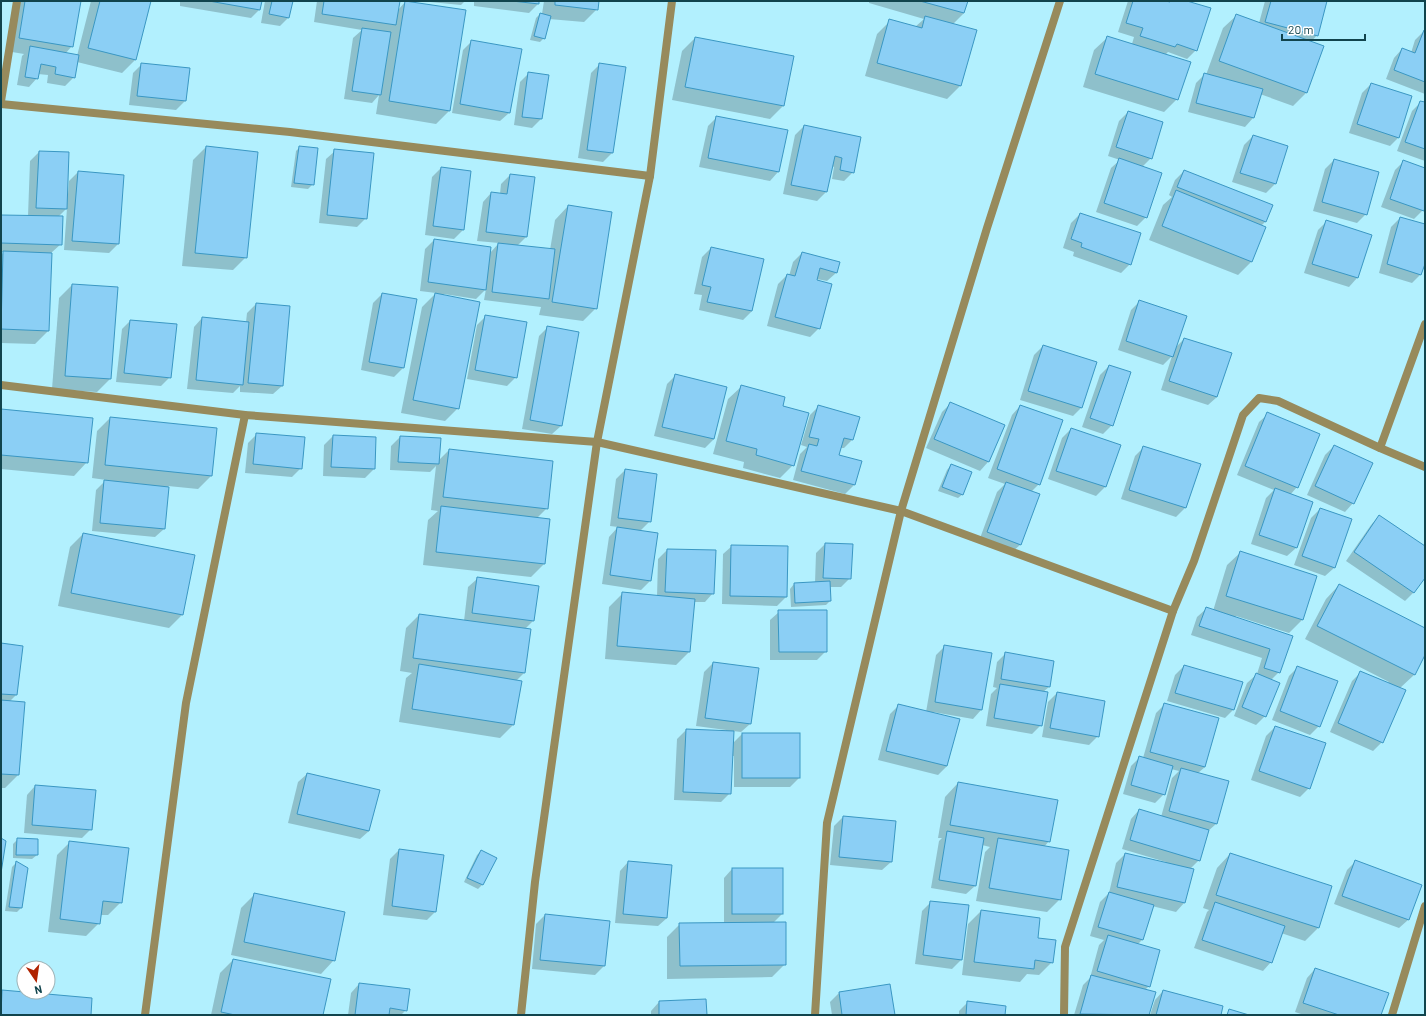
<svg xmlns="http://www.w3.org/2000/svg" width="1426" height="1016" font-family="Barlow,sans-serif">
<rect width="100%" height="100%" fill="#b2f0fe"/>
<g fill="#0003">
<path d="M15,1h65l-8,45 -7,8 12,2 14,-55h59l-15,59 -13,13 -45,-11 -3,15 -9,9 -18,-3 1,-8 -10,-1 -1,4 -8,9 -12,-2 5,-29 2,-2 -18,-3z"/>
<path d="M180,1h81l-1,8 -9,9 -71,-12z"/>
<path d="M265,1h27l-3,16 -9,9 -19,-3z"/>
<path d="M317,1h82l-1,9 8,-9 43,110 -13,13 -60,-10 3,-19 -7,8 -28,-4 9,-61 9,-8 -48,-8z"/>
<path d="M420,1h45l-4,4z"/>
<path d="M474,1h64v3l-9,9 -55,-7z"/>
<path d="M544,1h54l-1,8 -13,13 -35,-3 -5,19 -4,4 -10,-2 6,-22 4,-4h2z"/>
<path d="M869,1h98l-3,12 -12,12 8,61 -13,13 -82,-23 12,-42 13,-13 25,6 9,-8 -55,-16z"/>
<path d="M1128,1h35l4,1 1,-1h16l12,49 -9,9 -19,-7 -3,3 12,44 -13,13 -81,-25 11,-37 14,-13 24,7 2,-7 -16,-5z"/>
<path d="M1265,1h61l-9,34 -6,7 -5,51 -13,13 -33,-12 -7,24 -8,9 -57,-15 8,-29 8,-8h2l17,-47 14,-13 22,8z"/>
<path d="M1424,31l1,1v62l-39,-15 8,-21 8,-9 9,4 4,-13z"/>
<path d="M695,38l88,68 -13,13 -98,-19 10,-49z"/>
<path d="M472,41l37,72 -9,8 -48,-8 11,-63z"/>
<path d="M142,64l46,5 -3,32 -9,9 -47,-5 4,-32z"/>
<path d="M600,64l24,4 -12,85 -9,9 -25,-4 13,-85z"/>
<path d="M529,73l19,3 -7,43 -9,9 -18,-3 6,-43z"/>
<path d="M1371,84l28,53 -9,9 -41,-13 13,-40z"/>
<path d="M1421,102l4,1v58l-28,-10 15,-40z"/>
<path d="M1128,112l23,46 -9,9 4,50 -9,9 -41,-14 15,-44 9,-8 -12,-4 11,-35z"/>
<path d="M717,117l70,14 -9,41 -8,9 -71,-14 9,-41z"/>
<path d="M804,126l56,11 -7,35 -9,9 -12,-2 2,-12 -2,-1 -6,26 -9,9 -34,-7 12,-59z"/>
<path d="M1253,136l34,11 -12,37 -9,9 -34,-11 12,-37z"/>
<path d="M206,147l40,110 -13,13 -51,-4 11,-106z"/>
<path d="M300,147l13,37 -5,5 -17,-2 5,-36z"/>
<path d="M335,151l31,67 -9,9 -38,-4 7,-64z"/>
<path d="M39,152l29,1 -1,41h1l1,-13 9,-9 45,4 -5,68 -9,9 -45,-3 3,-42 -9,9 3,27 -10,9 -3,78 -13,13 -34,-1v-88l3,-3h-3v-36h27l2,-55z"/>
<path d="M1334,160l32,54 -9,9 -44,-12 12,-42z"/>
<path d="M1404,161l21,8v35l-2,6 -9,9 -33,-12 14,-37z"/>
<path d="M441,168l22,62 -9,9 -29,-4 7,-58z"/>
<path d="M1184,171l88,35 -7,16 -4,4 4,1 -14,35 -13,13 -89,-35 14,-35 9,-8 -3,-2 6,-15z"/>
<path d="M510,175l16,62 -9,9 33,4 5,-30 13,-14 28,102 -13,13 -44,-6 2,-8 -57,-7 2,-11 -10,10 -32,-5 14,114 -13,13 -44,-8 21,-106 14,-14 -16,-2 5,-42 9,-9 56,13 9,-10 -22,-2 6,-39 8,-9 9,1 1,-10z"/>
<path d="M1080,214l50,50 -9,9 -48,-17 1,-4 -11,-4 8,-25z"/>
<path d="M1400,218l25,7v36l-5,14 -8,8 -33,-10 12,-46z"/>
<path d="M1326,222l45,13 -14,43 -8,9 -45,-14 14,-43z"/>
<path d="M711,248l52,12 -11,51 -9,9 -44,-10 3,-15 -8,-1 8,-37z"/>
<path d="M802,253l34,20 -9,8 -10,-2 2,49 -9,9 -43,-11 11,-42 9,-9 2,1 4,-14z"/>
<path d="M72,285l45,3 -7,91 -13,13 -45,-3 7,-91z"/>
<path d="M382,294l21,74 -9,9 -33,-7 12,-67z"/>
<path d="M1140,301l35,47 9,-9 33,58 -9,8 -47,-15 11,-34 -9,9 -45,-15 13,-40z"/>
<path d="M256,304l26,82 -9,8 -33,-2v-6l-7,7 -46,-4 7,-62 8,-9 44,4 1,-9z"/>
<path d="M486,316l30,61 -9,9 -40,-7 10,-54z"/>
<path d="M130,321l40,56 -9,9 -45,-4 6,-53z"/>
<path d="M548,327l13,99 -9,8 -30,-5 17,-93z"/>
<path d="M1043,346l38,62 -8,8 -53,-16 14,-45z"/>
<path d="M1109,366l3,59 -9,9 -21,-7 18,-52z"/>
<path d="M675,376l39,63 -9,9 -51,-12 13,-52z"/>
<path d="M742,386l39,20 12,59 -13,13 -37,-10 1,-6 -31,-8 15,-55z"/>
<path d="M951,403l53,23 -16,36 -8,9 -54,-23 16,-36z"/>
<path d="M1020,406l19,78 -8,8 8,3 -19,50 -9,8 -32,-12 18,-49 8,-8 -17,-6 24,-63z"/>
<path d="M818,407l34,33 -8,8h-4l-2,8 22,6 -6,23 -9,9 -52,-14 7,-26 7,-7 -6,-2 9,-30z"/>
<path d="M1,410l86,52 -13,14 -73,-7z"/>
<path d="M1268,414l29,73 -7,8 6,53 -9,8 -36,-12 15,-46 8,-8 -37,-15 22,-53z"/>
<path d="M110,418l101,58 -13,13 -30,-3 -4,43 -9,8 -63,-6 4,-41 10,-10 -14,-2 5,-47z"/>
<path d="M1071,429l34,58 -9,9 -48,-17 14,-41z"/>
<path d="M257,434l44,34 -9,9 -47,-4 3,-30z"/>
<path d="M333,436l41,33 -9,9 -42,-2 1,-31z"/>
<path d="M400,437l38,24 11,-11 98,58 -10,10 7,46 -13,13 -108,-12 5,-45 10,-9 -7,-1 5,-44 -6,6 -40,-2 1,-24z"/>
<path d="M1334,446l19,57 -8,9 -38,-17 18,-40z"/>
<path d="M1144,447l55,18 -14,43 -9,9 -55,-18 14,-43z"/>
<path d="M951,465l12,29 -5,4 -20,-7 9,-21z"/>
<path d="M625,470l25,51 -11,11 11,49 -9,9 -39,-6 7,-47 9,-10 -8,-1 6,-47z"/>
<path d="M1320,509l31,11 -17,48 -9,8 -31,-11 17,-47z"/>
<path d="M1379,516l46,31v29l-12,17 -8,8 -59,-40 25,-36z"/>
<path d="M83,534l99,81 -13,13 -111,-22 12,-59z"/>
<path d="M825,544l25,34 -9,9h-11v14l-4,4 -35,2 -1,-18 4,-5 21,-1 1,-30z"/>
<path d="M732,546l54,51 -9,9 -55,-2 1,-50z"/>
<path d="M667,550l46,43 -8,9h-11l-5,50 -13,13 -71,-6 4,-52 13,-13 35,3 1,-38z"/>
<path d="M1241,552l75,24 -14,44 -13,13 -53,-17 -1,2 56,18 -12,36 -8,8 -6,36 -9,9 -22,-9 13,-33 10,-9 5,-16 -71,-23 6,-18 9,-8 7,2 14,-46z"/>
<path d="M477,579l56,42 -8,8 -1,44 -8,8 -3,44 -13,13 -101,-16 7,-44 6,-5 -12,-2 6,-43 13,-13 45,6 4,-34z"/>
<path d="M1339,585l86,44v24l-11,22 -14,13 -18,54 -9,9 -43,-19 22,-51 9,-9 27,11 1,-1 -84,-43 21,-40z"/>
<path d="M779,612l47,39 -9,9h-47v-40z"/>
<path d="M1,645l15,50 -6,6 14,1 -6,73 -13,13h-4z"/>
<path d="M945,646l36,64 -8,9 -40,-7 14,54 -9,9 -60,-15 12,-46 9,-9 27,7 10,-57z"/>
<path d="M1006,653l43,34 -6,5 -2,33 -9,9 -46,-8 5,-32 6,-6 -4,-1 4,-25z"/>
<path d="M713,663l37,61 -9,8 -8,-1 -1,13 10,-10 57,44 -9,9h-56v-31h-2l-2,37 -9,9 -47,-2 3,-61 9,-9 40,2v-2l-30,-4 8,-54z"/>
<path d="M1184,666l50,43 -9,9 -58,-17 8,-26z"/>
<path d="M1298,667l21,59 -9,9 -38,-15 17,-44z"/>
<path d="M1057,693l41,43 -9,9 -47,-8 6,-35z"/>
<path d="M1165,704l40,63 -7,6 18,51 -9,8 -8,28 -9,9 3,1 -9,33 -8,9 -24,-6 -10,34 -4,4 11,42 -4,4 9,3 -6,22h-74l9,-30 7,-7 9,-33 5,-5 -14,-4 10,-34 9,-9 7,-30 9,-9 41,10v-2l-44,-13 9,-30 8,-9 22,7 11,-39 7,-7 -8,-2 -7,25 -9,9 -32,-9 8,-28 8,-8h4l13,-45z"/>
<path d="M1275,727l34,61 -9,9 -49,-17 15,-44z"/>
<path d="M307,774l62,57 -9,8 -72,-16 10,-41z"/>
<path d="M958,783l91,58 -5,6 16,52 -13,13 -71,-11 9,-49 5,-5 -8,-2 -7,41 -9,8 -35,-6 8,-47 3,-3h-4l7,-41z"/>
<path d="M35,786l56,43 -9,9 -58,-5 3,-38z"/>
<path d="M843,817l48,45 -9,8 -52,-5 4,-39z"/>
<path d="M18,839l19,16 -5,4 -19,-1v-14z"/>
<path d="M70,842l51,60 -13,13h-8l-1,8 -13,13 -38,-4 9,-77z"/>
<path d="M399,850l36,62 -8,8 -44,-5 7,-56z"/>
<path d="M481,851l1,34 -4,4 -14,-7 13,-27z"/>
<path d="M1230,854l101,33 -13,41 -13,13 -24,-8 -10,29 -8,9 -69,-23 13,-36 2,-2 -6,-2 14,-40z"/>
<path d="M1356,861l52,59 -9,8 -65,-24 13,-34z"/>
<path d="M628,862l39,56 -9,8 -43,-3 5,-52z"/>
<path d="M16,863l11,6 -6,39 -4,4 -12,-1 7,-44z"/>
<path d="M732,869l50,45 -9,9 12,41 -13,13 -105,2v-42l13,-13h44v-46z"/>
<path d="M254,895l80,65 -13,14 -90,-19 10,-47z"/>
<path d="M931,902l30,58 -9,9 -37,-5 7,-53z"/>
<path d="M981,911l56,28 15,23 -13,13 -12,-1 -7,8 -58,-7 6,-51z"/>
<path d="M545,915l63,7 -4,44 -9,9 -63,-6 4,-45z"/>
<path d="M233,960l89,55h-111l9,-42z"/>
<path d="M1315,969l65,46h-76l-9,-3 12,-34z"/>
<path d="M359,984l47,26 -5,5h-53l3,-22z"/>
<path d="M2,991l88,24h-89v-23z"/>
<path d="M1163,991l57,24h-70l5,-15z"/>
<path d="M839,993l55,22h-62l-2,-13z"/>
<path d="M659,1002l47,13h-55v-4z"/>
<path d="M968,1002l36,13h-45v-4z"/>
</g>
<g fill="#8bcff5" stroke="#3a97c3">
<path d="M25,1h56l-8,46 -54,-9z"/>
<path d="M100,1h51l-15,59 -48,-12z"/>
<path d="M209,1h53l-2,9z"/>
<path d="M272,1h21l-4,17 -20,-4z"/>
<path d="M324,1h76l-4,24 -74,-11z"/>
<path d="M405,1l61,9 -16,101 -61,-10z"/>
<path d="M512,1h27v3z"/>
<path d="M555,1h44l-1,9 -43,-5z"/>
<path d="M920,1h48l-4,12z"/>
<path d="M1133,1h33l4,1v-1h17l24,7 -14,43 -20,-7 -2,3 -35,-11 3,-8 -17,-5z"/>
<path d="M1271,1h56l-9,35 -53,-14z"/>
<path d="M540,13l11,3 -6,23 -11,-3z"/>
<path d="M1236,14l88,32 -17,47 -88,-32z"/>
<path d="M925,16l52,14 -16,56 -84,-23 12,-44 33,9z"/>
<path d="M362,28l29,4 -10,63 -29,-4z"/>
<path d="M1424,30l1,1v51l-31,-12 8,-22 13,5z"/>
<path d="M1107,36l84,26 -13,38 -83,-26z"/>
<path d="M695,37l99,19 -10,50 -99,-19z"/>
<path d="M471,40l51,9 -12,64 -50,-9z"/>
<path d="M30,46l49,9 -4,23 -20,-4 1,-7 -15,-3 -3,15 -13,-2z"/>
<path d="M141,63l49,5 -4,33 -49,-5z"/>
<path d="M599,63l27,4 -13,86 -26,-3z"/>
<path d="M528,72l21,3 -7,44 -20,-2z"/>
<path d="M1204,73l59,16 -9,29 -58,-15z"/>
<path d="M1371,83l41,13 -13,42 -42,-14z"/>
<path d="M1420,101l5,1v47l-20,-7z"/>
<path d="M1128,111l35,11 -11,37 -36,-12z"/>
<path d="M716,116l72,14 -9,42 -71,-14z"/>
<path d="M804,125l57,12 -7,36 -14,-3 2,-12 -7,-2 -8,36 -36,-7z"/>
<path d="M1253,135l35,11 -12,38 -36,-11z"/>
<path d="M206,146l52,6 -11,106 -52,-5z"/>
<path d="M299,146l19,2 -4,37 -20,-2z"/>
<path d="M334,149l40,4 -7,66 -40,-4z"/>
<path d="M39,151l30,1 -2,57 -31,-1z"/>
<path d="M1119,158l43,15 -15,45 -43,-15z"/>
<path d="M1334,159l45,13 -12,43 -45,-13z"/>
<path d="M1403,160l22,8v39l-1,4 -34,-12z"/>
<path d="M441,167l30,4 -7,59 -31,-4z"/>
<path d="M1184,170l89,35 -7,17 -89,-35z"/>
<path d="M78,171l46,4 -5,69 -47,-3z"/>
<path d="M510,174l25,3 -8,60 -41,-5 5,-40 16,2z"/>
<path d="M1176,190l90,37 -14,35 -90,-36z"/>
<path d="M568,205l44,7 -15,97 -45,-7z"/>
<path d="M1080,213l61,20 -10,32 -50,-18 1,-4 -11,-4z"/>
<path d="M1,215l62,1 -1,29 -61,-2z"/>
<path d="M1400,217l25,7v40l-4,11 -34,-11z"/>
<path d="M1326,220l46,15 -14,43 -46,-14z"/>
<path d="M434,239l57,8 -5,43 -58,-8z"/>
<path d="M498,243l57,6 -6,50 -57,-7z"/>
<path d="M711,247l53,12 -12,52 -45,-9 4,-15 -9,-2z"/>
<path d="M3,251l49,2 -3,78 -48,-2z"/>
<path d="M802,252l38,10 -3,11 -17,-5 -3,12 15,4 -12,45 -45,-12 12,-43 8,2z"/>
<path d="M72,284l46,3 -7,92 -46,-3z"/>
<path d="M382,293l35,6 -13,69 -35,-6z"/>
<path d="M435,293l45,9 -21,107 -46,-9z"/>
<path d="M1139,300l48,16 -14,41 -47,-16z"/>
<path d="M256,303l34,3 -7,80 -35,-3z"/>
<path d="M485,315l42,7 -10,56 -42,-8z"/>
<path d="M202,317l47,5 -6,63 -47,-5z"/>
<path d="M130,320l47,4 -6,54 -47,-5z"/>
<path d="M547,326l32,6 -17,94 -32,-6z"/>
<path d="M1184,338l48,15 -15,44 -48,-16z"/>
<path d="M1043,345l54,17 -15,46 -54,-17z"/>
<path d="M1109,365l22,7 -18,54 -23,-8z"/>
<path d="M675,374l52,13 -13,52 -52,-12z"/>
<path d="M741,385l44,12 -2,9 26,7 -15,53 -38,-11 1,-6 -31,-8z"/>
<path d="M950,402l55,23 -16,37 -55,-23z"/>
<path d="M818,405l42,12 -7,23 -9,-2 -5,17 23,6 -7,24 -54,-14 8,-27 8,2 2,-7 -10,-2z"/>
<path d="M1020,405l43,15 -23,65 -43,-16z"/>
<path d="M1,409l92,9 -5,45 -87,-8z"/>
<path d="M1267,412l53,22 -22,54 -53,-22z"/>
<path d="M110,417l107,11 -5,48 -107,-11z"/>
<path d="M1071,428l50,17 -15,42 -50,-16z"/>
<path d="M256,433l49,4 -3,32 -49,-5z"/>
<path d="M333,435l43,2 -1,32 -44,-2z"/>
<path d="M400,436l41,2 -2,26 -41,-2z"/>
<path d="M1334,445l39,18 -19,41 -39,-18z"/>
<path d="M1143,446l58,18 -15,44 -57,-18z"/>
<path d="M449,449l104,12 -5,48 -105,-12z"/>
<path d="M951,464l21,8 -9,23 -21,-8z"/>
<path d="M625,469l32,5 -6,48 -33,-4z"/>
<path d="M104,480l65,7 -4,42 -65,-6z"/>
<path d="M1006,482l34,12 -19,51 -34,-13z"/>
<path d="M1275,488l38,14 -16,46 -38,-13z"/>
<path d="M441,506l109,13 -5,45 -109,-12z"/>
<path d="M1320,508l32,11 -17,49 -33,-12z"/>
<path d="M1379,515l46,31v32l-11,15 -60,-41z"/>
<path d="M617,527l41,6 -7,48 -41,-6z"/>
<path d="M83,533l112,22 -12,60 -112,-22z"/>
<path d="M825,543l28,1 -2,35 -28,-1z"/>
<path d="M731,545l57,1 -1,51 -57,-1z"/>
<path d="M667,549l49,1 -2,44 -49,-2z"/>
<path d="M1240,551l77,25 -14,44 -77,-24z"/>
<path d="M477,577l62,9 -5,35 -62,-8z"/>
<path d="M830,581l1,20 -36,2 -1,-20z"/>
<path d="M1339,584l86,44v27l-10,20 -98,-49z"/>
<path d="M622,592l73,7 -5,53 -73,-6z"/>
<path d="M1206,607l87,29 -13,37 -16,-5 6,-19 -71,-23z"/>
<path d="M778,610h49v42h-48z"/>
<path d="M419,614l112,15 -6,44 -112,-15z"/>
<path d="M1,643l22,3 -6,49 -16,-1z"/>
<path d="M944,645l48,8 -10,57 -47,-8z"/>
<path d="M1005,652l49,9 -4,26 -49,-8z"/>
<path d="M713,662l46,6 -8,56 -46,-6z"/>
<path d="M419,664l103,17 -8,44 -102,-16z"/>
<path d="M1184,665l59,17 -9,28 -59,-17z"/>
<path d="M1297,666l41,15 -18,46 -40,-16z"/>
<path d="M1360,671l46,19 -23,53 -45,-20z"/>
<path d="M1256,673l24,10 -14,34 -24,-10z"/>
<path d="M1000,684l48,8 -6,34 -48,-8z"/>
<path d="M1057,692l48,9 -6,36 -49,-9z"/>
<path d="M1,700l24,2 -6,73 -18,-1z"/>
<path d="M1164,703l55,15 -14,49 -55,-15z"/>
<path d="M898,704l62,15 -13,47 -61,-15z"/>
<path d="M1275,726l51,17 -16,46 -51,-18z"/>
<path d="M686,729l48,2 -3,63 -48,-2z"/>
<rect x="742" y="733" width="58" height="45"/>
<path d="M1139,756l34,10 -8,29 -34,-10z"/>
<path d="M1181,768l48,13 -12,43 -48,-13z"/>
<path d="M307,773l73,17 -11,41 -72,-17z"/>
<path d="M958,782l100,18 -8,42 -100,-17z"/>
<path d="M35,785l61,5 -4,40 -60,-5z"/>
<path d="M1139,809l70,21 -9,31 -70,-21z"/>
<path d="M843,816l53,5 -4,41 -53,-5z"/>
<path d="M947,831l37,7 -8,48 -37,-6z"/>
<path d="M1,838l5,3 -5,32z"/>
<path d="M17,838l21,1v16h-22z"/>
<path d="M998,838l71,12 -8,50 -72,-12z"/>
<path d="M69,841l60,7 -7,55 -19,-2 -3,23 -40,-5z"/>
<path d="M399,849l45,6 -8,57 -44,-6z"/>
<path d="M481,850l16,8 -14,27 -16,-7z"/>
<path d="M1125,853l69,16 -9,34 -68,-16z"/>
<path d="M1230,853l102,33 -13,42 -103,-33z"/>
<path d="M1355,860l67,25 -13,35 -67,-24z"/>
<path d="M16,861l12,7 -6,40 -13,-1z"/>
<path d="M628,861l44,4 -5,53 -44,-4z"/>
<rect x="732" y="868" width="51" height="46"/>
<path d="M1109,892l45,13 -11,35 -45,-13z"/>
<path d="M254,893l91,19 -10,49 -91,-19z"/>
<path d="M930,901l39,4 -7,55 -39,-5z"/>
<path d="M1215,902l70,24 -13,37 -70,-23z"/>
<path d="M981,910l59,8 -2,20 18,2 -3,23 -18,-3 -1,9 -60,-7z"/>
<path d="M545,914l65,7 -5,45 -65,-6z"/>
<path d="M786,922v43l-106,1 -1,-43z"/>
<path d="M1108,935l52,15 -10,37 -53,-16z"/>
<path d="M233,959l98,20 -8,36h-88l-14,-3z"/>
<path d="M1315,968l74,25 -8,22h-42l-36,-12z"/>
<path d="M1091,975l65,17 -7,23 -69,-1z"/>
<path d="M359,983l51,6 -3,22 -17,-3 -1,7h-34z"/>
<path d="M890,984l5,31h-53l-3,-23z"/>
<path d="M2,990l90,8 -1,17h-90z"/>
<path d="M1163,990l60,16 -2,9h-65z"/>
<path d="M706,999l1,16h-48v-14z"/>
<path d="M967,1001l39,5 -1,9h-39z"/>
<path d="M1229,1009l20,6h-22z"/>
</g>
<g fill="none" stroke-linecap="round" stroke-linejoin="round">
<g stroke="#978a5c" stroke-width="8">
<path d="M1,101l16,-100"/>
<path d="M1,104l289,28 360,44"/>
<path d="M1,385l244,30 352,27 304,69 272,100"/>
<path d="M1380,448l45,-124"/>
<path d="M145,1015l41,-312 59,-288"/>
<path d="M521,1015l14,-133 62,-440 53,-266 22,-175"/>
<path d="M815,1015l12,-192 74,-312 86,-283 73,-227"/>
<path d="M1064,1015l1,-68 108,-336 21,-50 49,-146 16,-17 19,3 102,47 45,19"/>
<path d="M1392,1015l33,-109"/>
</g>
</g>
<rect width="1426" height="1016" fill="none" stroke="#11444d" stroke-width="4"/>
<g transform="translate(36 980) rotate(167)"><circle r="19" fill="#ffffff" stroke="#a0b4b8"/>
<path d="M0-3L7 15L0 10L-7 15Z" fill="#b02300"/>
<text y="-6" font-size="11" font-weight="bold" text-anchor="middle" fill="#11444d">N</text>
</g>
<path d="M1282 34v6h83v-6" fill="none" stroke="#11444d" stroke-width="2"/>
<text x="1288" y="34" font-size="12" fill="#11444d" stroke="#ffffff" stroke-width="3" paint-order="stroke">20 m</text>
</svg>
